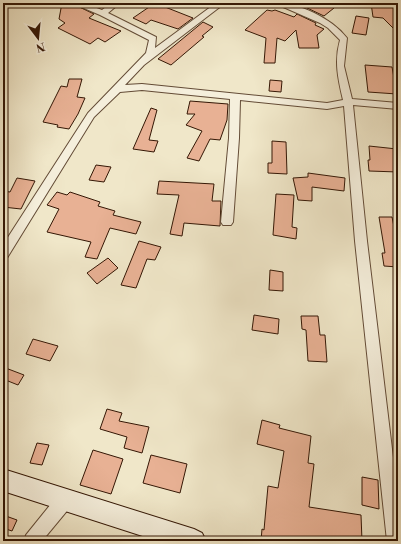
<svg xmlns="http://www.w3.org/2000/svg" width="401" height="544" font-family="'Libre Bodoni',serif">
<rect width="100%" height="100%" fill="#f0e7c9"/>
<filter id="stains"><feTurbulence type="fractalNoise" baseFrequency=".005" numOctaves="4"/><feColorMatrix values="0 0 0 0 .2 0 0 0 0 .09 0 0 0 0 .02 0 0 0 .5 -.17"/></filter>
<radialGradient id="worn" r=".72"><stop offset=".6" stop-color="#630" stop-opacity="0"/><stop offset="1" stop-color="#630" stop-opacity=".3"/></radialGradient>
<g fill="#e8b194" stroke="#341705">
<path d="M62,3h9l23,11 -5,4 32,13 -16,11 -7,-4 -8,6 -32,-16 7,-5 -6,-4z"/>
<path d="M310,3h11l13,5 -10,8 -19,-9z"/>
<path d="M371,3l27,1v29l-15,-15 -10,-1z"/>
<path d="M152,5l5,2 3,-2 33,13 -15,11 -27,-9 -5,4 -13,-6z"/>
<path d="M267,10l5,1 3,-1 19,7 3,-3 19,9 -1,2 9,4 -7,6 2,13h-20l-3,-18 -11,11 -8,-3 -2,25h-11l2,-25 -21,-8z"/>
<path d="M356,16l13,2 -3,17 -14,-2z"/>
<path d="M203,22l10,5 -11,9 2,1 -33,28 -13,-6z"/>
<path d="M365,65l27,2 5,27 -29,-2z"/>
<path d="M69,79h13l-5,18 8,1 -7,16 -9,15 -12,-2 1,-2 -15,-3 18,-36 6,1z"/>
<path d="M270,80l12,1 -1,11 -12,-1z"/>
<path d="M190,101l38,3 -1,16 -7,20 -10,-1 -11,22 -12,-3 15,-27 -16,-6 9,-11h-8z"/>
<path d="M151,108l6,2 -8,30 9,1 -4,11 -21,-3z"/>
<path d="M272,141l14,1 1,32 -19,-1v-10h4z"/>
<path d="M369,146l28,3 1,23 -29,-1 -1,-11h2z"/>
<path d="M96,165l15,2 -7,15 -15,-2z"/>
<path d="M308,173l37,5 -1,13 -32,-4v14l-14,-1 -5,-22 15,-1z"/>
<path d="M17,178l18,3 -14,28 -18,-2v-16l7,1z"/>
<path d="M159,181l55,3 -2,17h9l-1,25 -36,-3 -2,13 -12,-2 9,-39 -22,-1z"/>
<path d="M57,192l10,3 3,-3 30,10 -2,4 17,5 -2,4 28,7 -5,12 -26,-6 -13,31 -12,-2 6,-15 -44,-10 12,-23 -12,-4z"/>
<path d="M276,194l18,1 -2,32 5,1 -1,11 -23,-4z"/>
<path d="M379,217h13l6,29v21l-14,-1 -2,-13h3z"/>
<path d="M139,241l22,6 -6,13 -8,-1 -11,29 -15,-3z"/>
<path d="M108,258l10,10 -21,16 -10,-11z"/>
<path d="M270,270l13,2v19l-14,-1z"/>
<path d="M254,315l25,4 -1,15 -26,-4z"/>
<path d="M301,316h17l2,19h5l2,27 -19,-1 -2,-31 -4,-1z"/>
<path d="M33,339l25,7 -8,15 -24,-7z"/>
<path d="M3,367l21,8 -6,10 -15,-6z"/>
<path d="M107,409l15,4 -3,8 30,6 -7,26 -18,-5 3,-11 -27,-8z"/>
<path d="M262,420l18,5 -1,3 32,8 -3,27 6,1 -5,43 52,8 1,26h-101l1,-12 2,1 4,-44 10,2 6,-37 -27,-7z"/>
<path d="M37,443l12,2 -7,20 -12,-2z"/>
<path d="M93,450l30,9 -12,35 -31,-9z"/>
<path d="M151,455l36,9 -7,29 -37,-10z"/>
<path d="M362,477l16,3 1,29 -17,-4z"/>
<path d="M3,515l14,5 -5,11 -9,-3z"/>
</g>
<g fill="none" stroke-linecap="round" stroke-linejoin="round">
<g stroke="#634b36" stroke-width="2">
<g id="street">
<path d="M72,3h11l19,7 9,-7h9l-12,10 48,24 -1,11 61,-45h9l-81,62 -19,20 17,-1 185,19 16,-3c-5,-21 -9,-39 -3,-60l-12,-12 -8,-5 -46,-20c26,0 57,15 73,35l-3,28 8,33 46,4v6l-45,-4 14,136 31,258v42h-11l-32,-300 -11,-135 -17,3 -87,-9 -1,38 -6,84 -2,3h-8l-2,-3 8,-84 1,-39 -88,-9 -22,2 -26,25 -87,141 -4,2v-15l85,-132 58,-60 3,-13 -49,-25z"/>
<path d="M65,492l6,2 2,6 -2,6 -29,35h-18l2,-6 33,-41z"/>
</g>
</g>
<g stroke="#341705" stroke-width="2">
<path id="secondary" d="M3,469l191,60 8,4 4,8h-48l-155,-50z"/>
</g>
<use href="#street" fill="#f5efdc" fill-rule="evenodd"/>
<use href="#secondary" fill="#f5efdc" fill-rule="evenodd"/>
</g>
<rect width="401" height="544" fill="none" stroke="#f0e7c9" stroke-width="16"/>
<rect x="4" y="4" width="393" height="536" fill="none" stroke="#341705" stroke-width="2"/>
<rect x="8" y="8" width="385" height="528" fill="none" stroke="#341705"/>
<g transform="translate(38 38) rotate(164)" stroke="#f5efdc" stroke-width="3" paint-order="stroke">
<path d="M0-3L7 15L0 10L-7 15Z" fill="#341705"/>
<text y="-6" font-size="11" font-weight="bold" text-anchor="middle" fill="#341705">N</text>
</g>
<rect width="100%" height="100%" filter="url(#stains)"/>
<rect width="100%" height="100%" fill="url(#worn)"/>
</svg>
